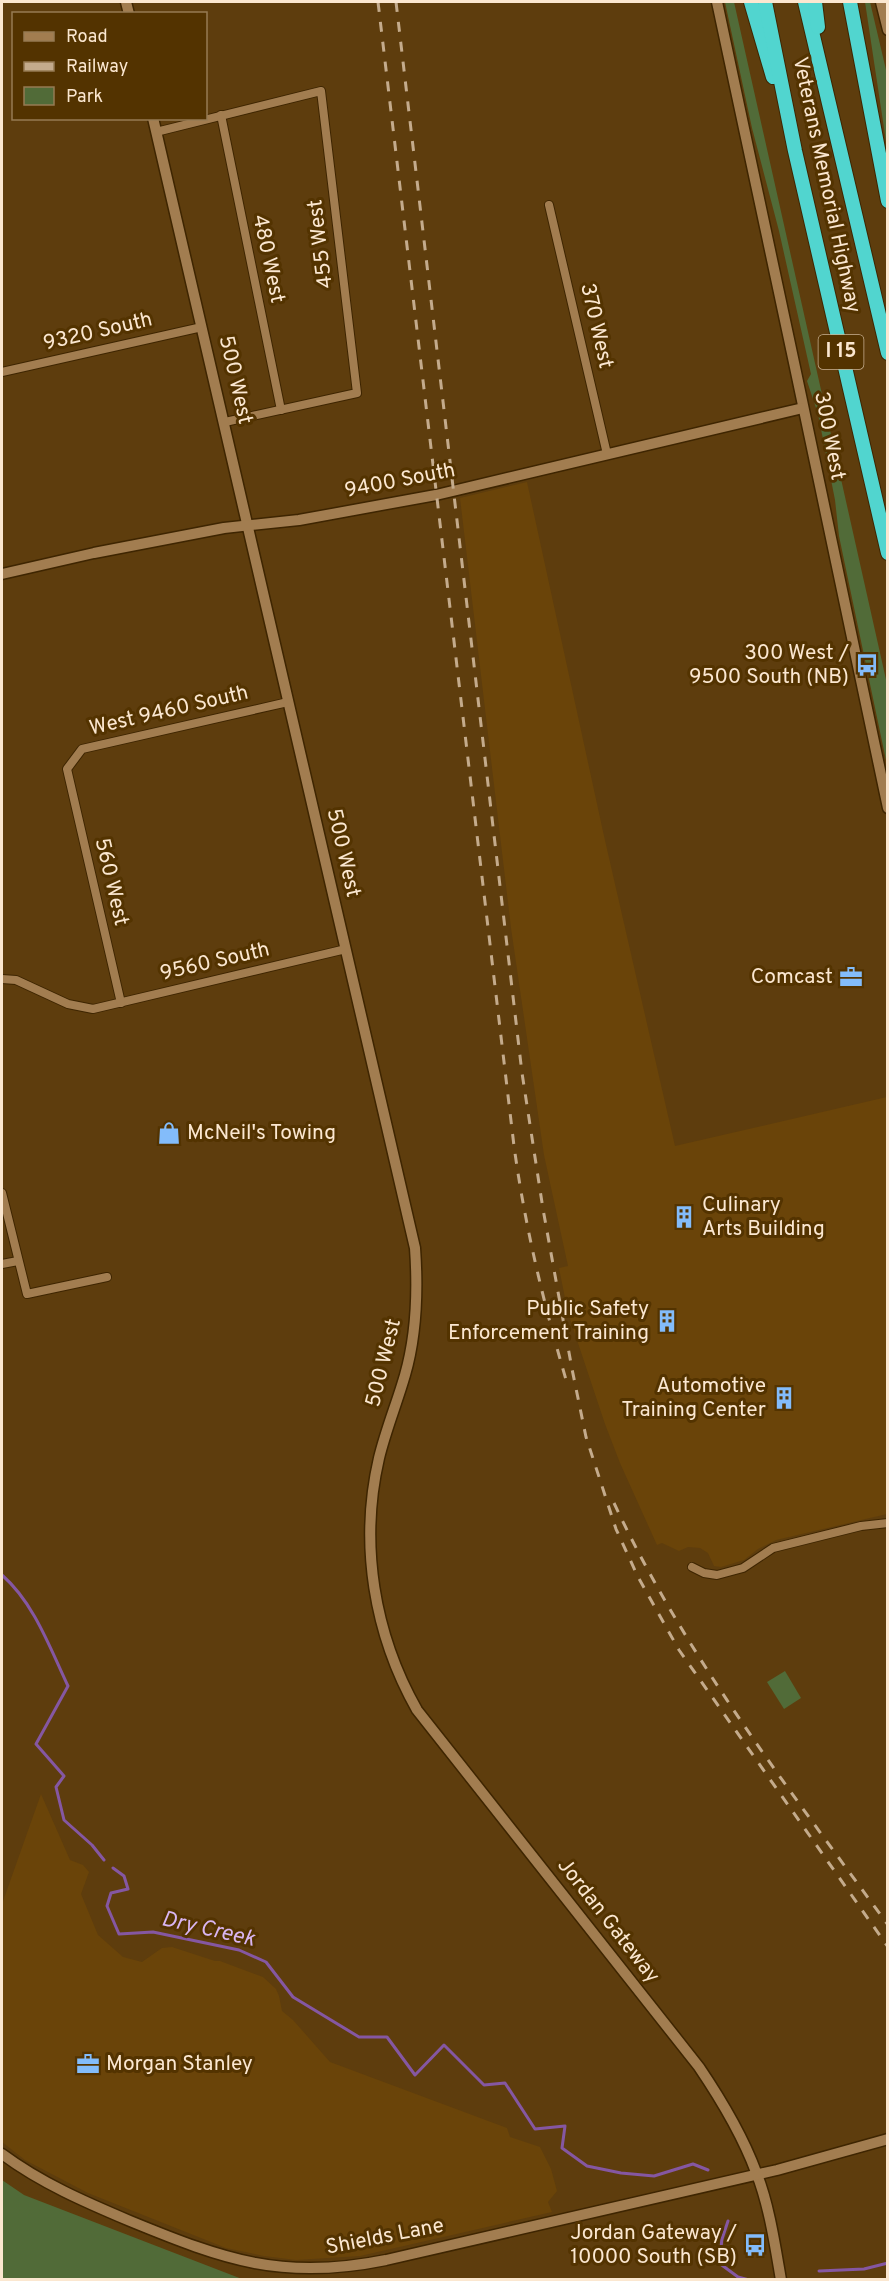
<svg xmlns="http://www.w3.org/2000/svg" width="889" height="2281" font-family="Overpass,sans-serif">
<rect width="100%" height="100%" fill="#5e3d0d"/>
<g fill="#6a4409">
<path d="M527,482l77,354 71,310 212,-49v417l-111,26 -18,9 -14,11 -23,7 -7,-1 -6,-13 -8,-5 -12,-1 -9,4 -17,-8 -5,2 -37,-82 -15,-39 -37,-111 -9,-45 9,-2 -24,-111 -33,-227 -51,-430z"/>
<path d="M41,1794l29,66 13,5 6,7 -8,22 17,41 25,22 19,5 20,-14 10,-1 43,14h5l43,16 13,12 3,7 3,15 11,9 37,42 177,66 3,9 30,10 11,22 6,22 -9,11 4,10 -192,44 -64,4 -32,-4 -38,-8 -138,-55 -63,-33 -23,-18v-238z"/>
</g>
<g fill="#516b38">
<path d="M725,2h9l153,682v81l-48,-229 -4,-36 -17,-86 -11,-33 4,-7 -32,-143 -27,-103z"/>
<path d="M865,2h5l17,72v74z"/>
<path d="M785,1671l16,27 -17,11 -17,-27z"/>
<path d="M2,2180l22,15 218,84h-240z"/>
</g>
<g fill="none" stroke-linecap="round" stroke-linejoin="round">
<g stroke="#8557a2" stroke-width="3">
<path d="M2,1575c32,28 48,73 66,111l-32,58 28,32 -8,11 8,33 28,25 12,15"/>
<path d="M113,1868l11,8 4,13 -17,4 -4,13 12,28 34,-2 86,18 27,12 27,35 66,40h28l28,38 29,-30 40,40 21,-2 30,46 30,-3 -3,22 25,18 34,7 33,3 39,-12 15,6"/>
<path d="M728,2221l-6,18 -3,24 19,14 11,3"/>
<path d="M819,2271l45,-2 24,-6"/>
</g>
<g stroke="#3e2501" stroke-width="10">
<g id="street">
<path d="M221,115l60,295"/>
<path d="M156,132l165,-41 36,302 -132,29"/>
<path d="M549,205l58,249"/>
<path d="M2,372l200,-45"/>
<path d="M2,979l14,1 52,24 25,5 253,-60"/>
<path d="M121,1003l-54,-234 15,-20 206,-47"/>
<path d="M2,1193l25,101 80,-17"/>
<path d="M2,1264l16,-3"/>
<path d="M692,1567l12,6 13,2 26,-7 30,-20 88,-22 27,-3"/>
</g>
</g>
<g stroke="#3e2501" stroke-width="13">
<g id="secondary">
<path d="M126,2l3,12"/>
<path d="M717,2c59,268 113,538 171,806"/>
<path d="M881,2l7,28"/>
<path d="M153,118l262,1130c3,42 2,85 -10,127 -8,28 -19,54 -26,83 -20,86 -5,176 38,252l282,357c23,34 43,67 57,105 13,32 19,73 25,108"/>
<path d="M2,574l92,-21 130,-25 75,-8 137,-25 367,-87"/>
<path d="M2,2154c39,29 83,48 128,67 95,39 153,60 256,39l391,-90 111,-31"/>
</g>
</g>
<g stroke="#3e2501" stroke-width="16">
<g id="highway">
<path d="M751,2l22,75"/>
<path d="M765,2l30,149 93,402"/>
<path d="M805,2l83,351"/>
<path d="M815,2l3,25"/>
<path d="M850,2l38,199"/>
</g>
</g>
<use href="#street" stroke="#a27d50" stroke-width="8"/>
<use href="#secondary" stroke="#a27d50" stroke-width="10"/>
<use href="#highway" stroke="#51d5cf" stroke-width="14"/>
<g stroke="#c4ab8c" stroke-width="3" stroke-dasharray="10 10" stroke-linecap="butt">
<path d="M378,2l136,1144c11,81 30,159 53,237"/>
<path d="M396,2l126,1071 21,136 29,160 14,68 30,92 22,48 41,73 209,297"/>
<path d="M614,1503c72,154 175,286 274,422"/>
</g>
</g>
<defs>
<g id="bus-bare" transform="scale(1.8)"><path d="M-5-6H5V4H4V6H2V4H-2V6H-4V4H-5ZM-3.5-4V0h7V-4ZM-3.5 1.2v1.5H-2V1.2ZM2 1.2v1.5H3.5V1.2Z" fill="#83bcfa" stroke="#533300" stroke-width="2.5" paint-order="stroke"/></g>
<g id="office-bare" transform="scale(1.8)"><path d="M-6-3h4V-5.5h4V-3h4V5H-6ZM-1-4.5V-3h2v-1.5ZM-6 0V1H6V0Z" fill="#83bcfa" stroke="#533300" stroke-width="2.5" paint-order="stroke"/></g>
<g id="shop-bare" transform="scale(1.8)"><path d="M-5-2.5h2.3a2.7 3.5 0 0 1 5.4 0H5L5.5 6h-11ZM-1.5-2.5h3a1.5 2.3 0 0 0-3 0Z" fill="#83bcfa" stroke="#533300" stroke-width="2.5" paint-order="stroke"/></g>
<g id="building-bare" transform="scale(1.8)"><path d="M-4-6H4V6H1V3H-1V6H-4ZM-2.5-4.3h1.7v1.8h-1.7ZM.8-4.3h1.7v1.8H.8ZM-2.5-1h1.7V.8h-1.7ZM.8-1h1.7V.8H.8Z" fill="#83bcfa" stroke="#533300" stroke-width="2.5" paint-order="stroke"/></g>
</defs>
<g fill-rule="evenodd">
<use href="#bus-bare" x="867" y="665"/>
<use href="#office-bare" x="851" y="977"/>
<use href="#shop-bare" x="169" y="1133"/>
<use href="#building-bare" x="684" y="1217"/>
<use href="#building-bare" x="667" y="1321"/>
<use href="#building-bare" x="784" y="1398"/>
<use href="#office-bare" x="88" y="2064"/>
<use href="#bus-bare" x="755" y="2245"/>
</g>
<g text-anchor="middle" dominant-baseline="central" stroke-width="6" stroke-linejoin="round" paint-order="stroke">
<rect fill="#533300" stroke="#c9b192" stroke-width="1.5" x="818.5" y="335" width="45" height="34" rx="4.5"/>
<g font-size="20" font-weight="bold" fill="#fbe7d0">
<text x="841" y="352">I 15</text>
</g>
<g font-size="21" fill="#fbe7d0" stroke="#533300">
<text transform="translate(826 185) rotate(78)">Veterans Memorial Highway</text>
<text transform="translate(321 244) rotate(-97)">455 West</text>
<text transform="translate(268 259) rotate(78)">480 West</text>
<text transform="translate(596 326) rotate(77)">370 West</text>
<text transform="translate(98 332) rotate(-13)">9320 South</text>
<text transform="translate(235 380) rotate(77)">500 West</text>
<text transform="translate(829 436) rotate(79)">300 West</text>
<text transform="translate(400 481) rotate(-11)">9400 South</text>
<text transform="translate(169 711) rotate(-13)">West 9460 South</text>
<text transform="translate(343 853) rotate(77)">500 West</text>
<text transform="translate(111 882) rotate(77)">560 West</text>
<text transform="translate(215 962) rotate(-13)">9560 South</text>
<text transform="translate(384 1363) rotate(-76)">500 West</text>
<text transform="translate(608 1921) rotate(52)">Jordan Gateway</text>
<text transform="translate(385 2237) rotate(-11)">Shields Lane</text>
</g>
<g font-size="21" fill="#fbe7d0" stroke="#533300" text-anchor="end">
<text x="849" y="653">300 West /<tspan x="849" dy="24">9500 South (NB)</tspan></text>
<text x="833" y="977">Comcast</text>
<text x="187" y="1133" text-anchor="start">McNeil's Towing</text>
<text x="702" y="1205" text-anchor="start">Culinary<tspan x="702" dy="24">Arts Building</tspan></text>
<text x="649" y="1309">Public Safety<tspan x="649" dy="24">Enforcement Training</tspan></text>
<text x="766" y="1386">Automotive<tspan x="766" dy="24">Training Center</tspan></text>
<text x="106" y="2064" text-anchor="start">Morgan Stanley</text>
<text x="737" y="2233">Jordan Gateway /<tspan x="737" dy="24">10000 South (SB)</tspan></text>
</g>
<g font-size="22" font-style="italic" fill="#d9b5f1" stroke="#533300">
<text transform="translate(208 1930) rotate(13)">Dry Creek</text>
</g>
</g>
<rect width="889" height="2281" fill="none" stroke="#fbe7d0" stroke-width="6"/>
<rect x="12" y="12" width="195" height="108" fill="#533300" stroke="#967b53" stroke-width="1.5"/>
<rect x="24" y="32" width="30" height="9" fill="#a27d50" stroke="#967b53" stroke-width="1.5"/>
<text x="66" y="42" font-size="18" fill="#fbe7d0">Road</text>
<rect x="24" y="62" width="30" height="9" fill="#c4ab8c" stroke="#967b53" stroke-width="1.5"/>
<text x="66" y="72" font-size="18" fill="#fbe7d0">Railway</text>
<rect x="24" y="87" width="30" height="18" fill="#516b38" stroke="#967b53" stroke-width="1.5"/>
<text x="66" y="102" font-size="18" fill="#fbe7d0">Park</text>
</svg>
